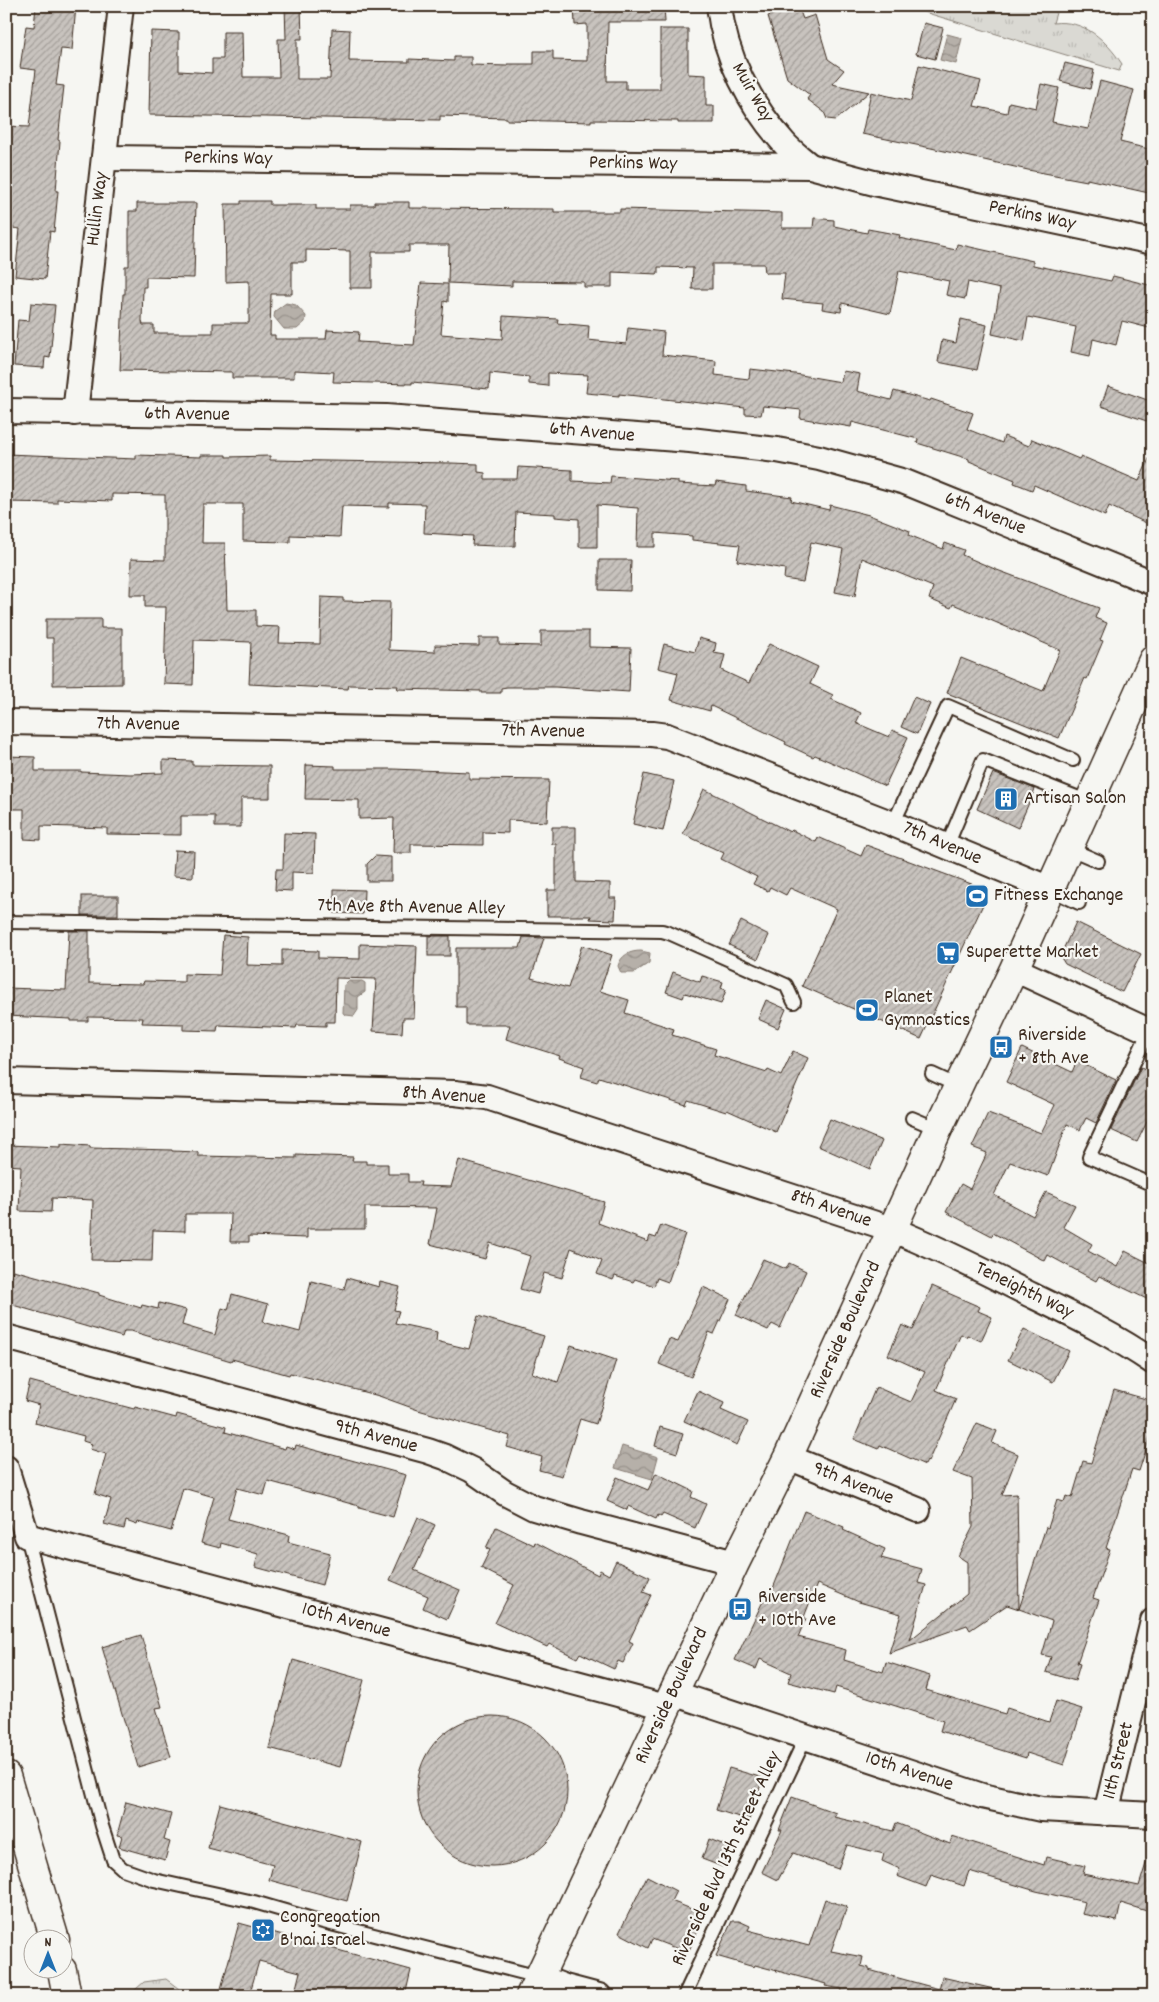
<svg xmlns="http://www.w3.org/2000/svg" width="1159" height="2002" font-family="Dekko,sans-serif">
<defs>
<pattern id="grass-tufts" width="24" height="20" patternUnits="userSpaceOnUse" patternTransform="scale(1.25)"><rect width="24" height="20" fill="#dad9d3"/><path d="M3 7l-1-3M5 7V3M7 7l1-3M15 17l-1-3M17 17v-4M19 17l1-3" fill="none" stroke="#bcbab5"/></pattern>
<pattern id="water-waves" width="16" height="10" patternUnits="userSpaceOnUse" patternTransform="scale(1.25)"><rect width="16" height="10" fill="#b6b0a9"/><path d="M0 5q4-4 8 0t8 0" fill="none" stroke="#958f89"/></pattern>
<pattern id="building-hatch" width="6" height="6" patternUnits="userSpaceOnUse" patternTransform="scale(1.25)"><rect width="6" height="6" fill="#c8c3be"/><path d="M-1 1l2-2M0 6l6-6M5 7l2-2" fill="none" stroke="#a49f9a"/></pattern>
</defs>
<rect width="100%" height="100%" fill="#f6f6f2"/>
<filter id="ink" filterUnits="userSpaceOnUse"><feTurbulence type="fractalNoise" baseFrequency=".02" numOctaves="2"/><feDisplacementMap in="SourceGraphic" scale="10" xChannelSelector="R" yChannelSelector="G"/><feConvolveMatrix kernelMatrix="1 2 1 2 8 2 1 2 1" color-interpolation-filters="sRGB"/></filter>
<g filter="url(#ink)">
<g fill="url(#grass-tufts)" stroke="#8a8278">
<path d="M904,6h154l-5,17c31,-4 53,17 69,41l-3,7z"/>
<path d="M166,1979l17,13 1,4h-56l16,-14z"/>
</g>
<path fill="#dad9d3" stroke="#8a8278" d="M1093,6h28l-2,7z"/>
<g fill="url(#water-waves)" stroke="#857a71">
<path d="M947,34l15,4 -6,26 -16,-4z"/>
<path d="M286,303l10,2 10,11 -1,6 -8,7h-13l-10,-12 1,-6z"/>
<path d="M641,951l9,2 -1,10 -15,10h-13l-3,-7c3,-11 12,-15 23,-15z"/>
<path d="M348,981h14l3,2v9l-7,5v13l-4,6 -8,-1 -3,-2 1,-28z"/>
<path d="M622,1446l36,11 -6,22 -37,-11z"/>
</g>
<g fill="url(#building-hatch)" stroke="#3b2a1e">
<path d="M36,6h40l-4,44 -11,-1 -5,36 8,1 -6,54 2,1 -4,50h2l-4,41 -4,-1 -5,48 -30,-3 5,-47 -14,-2v-101l23,1 7,-57 -16,-2 6,-42 8,1z"/>
<path d="M285,6h16l1,33h-5v40h33l2,-50 18,1 -1,31 60,1v-3l45,2v-4h17v8l36,1v-2h27v-13h19v9l34,1v-37l-12,1 -1,-19h90l1,16h-57l-1,59h19v8h34v-60h28v45l18,1v31h8v17h-36v-2l-87,-1v2l-84,-2v-2l-67,-2v4l-291,-5 2,-84 28,1v39l33,2v-14h11v-27h19l1,45h36l-1,-38h8z"/>
<path d="M798,6l5,13 12,-4 13,44 16,11 -12,14 37,8 -33,28 -9,-1 -3,-7 -17,-13 3,-4 -23,-17 -19,-62z"/>
<path d="M924,23l19,5 -8,31 -19,-5z"/>
<path d="M1065,63l29,7 -4,19 -30,-8z"/>
<path d="M919,65l62,16 -7,25 33,7 2,-11 27,6 5,-24 18,4 -7,34 36,7 12,-48 34,9 -14,52 33,8v44l-66,-15v2l-59,-11 -97,-22 -69,-14 9,-42 40,9z"/>
<path d="M241,201h29v4h46v4h34v-4h24v-3h35v6l145,1v3h66v-3l162,4v15h31l1,-10 20,2v6l33,7 1,-4 32,6 -1,3 57,12 1,-6 76,17v4l78,16 2,-5 40,10v43l-31,-8 -6,24 -23,-6 -3,17 -19,-4 5,-25 -48,-10 -4,24 -32,-7 8,-45 -32,-7 -3,17 -19,-4 3,-14 -50,-10 -9,43 -48,-11 -1,9 -19,-3 1,-6 -41,-4 3,-26h-20l-1,-9h-52v25h-20l1,-21 -35,-1v7l-46,-2v15h-28v-5l-72,-1v5l-64,-3 1,-38h-40v7h-37v36h-22v-37l-44,-1v12h-14v32h-21l-1,41h5v4h51l1,-9 32,2 -1,10 56,3 7,-62 27,1v18l-4,-1 -3,33 61,5 1,-23 55,3 -1,4 32,3 -1,14 38,4 2,-16 36,4 -2,23 54,6 -1,14 34,4 1,-10 45,5 46,8 2,-11 17,3 -3,17 34,9 3,-9 36,10 1,-2 42,14 -6,16 35,14 2,-7 25,10 3,-7 47,20 2,-3 58,25 14,-31v76l-44,-20 -4,10 -71,-31 -2,5 -18,-7 1,-3 -46,-19v-2l-52,-16 1,-4 -66,-17 -1,5 -51,-9 1,-8 -38,-4 -2,9 -16,-1v-6l-126,-14v2l-33,-3 2,-18 -40,-2v13l-19,-2v-7l-39,-4 -1,16 -77,-7v2l-79,-2 1,-10 -40,-2v8h-62v-6l-112,-2 3,-76h2v-28h4v-55h8v-8h59l-2,75 -48,-1v10h-3l-1,34 1,4h11v8h59v-10h36v-42l-23,1 -1,-78h16z"/>
<path d="M31,303l24,2 -5,53 -5,-1 -1,11 -30,-2 4,-46 11,1z"/>
<path d="M961,319l26,6 -10,45 -39,-8 4,-22 14,3z"/>
<path d="M1108,386l45,16v21l-52,-17z"/>
<path d="M6,454l130,5v-4l65,2v-2h25v2l44,-1v4l181,3 27,1v8l7,1v6h32l1,-12 54,3v11l38,2 1,-7 67,5v3l37,2 1,-4 30,4v5l46,6 -1,4 38,9 1,-5 39,10 41,16 -1,4 34,14 2,-6 19,7 -2,5 35,15 102,38 -4,10 12,5 -7,17 3,1 -16,38 -2,-1 -26,60 -112,-45 14,-35 82,33 17,-41 -107,-46 -2,4 -22,-9 4,-12 -71,-29 -7,38 -20,-4 8,-43 -32,-7 -8,40 -19,-3 1,-10 -48,-8 3,-16 -48,-5v-4l-37,-3v14h-18l1,-39 -41,-3v42h-18v-28l-24,-2v-3l-39,-2 -1,34h-20l-23,-1 1,-9 -49,-3 1,-29 -36,-1v4l-47,-1 -2,31 -50,-2v7l-47,-1v-37h-40l-1,39h23l2,67h29v16l24,1 -1,16 41,1 1,-47 22,1v3l47,1 -1,48 46,2v-7l44,1v-8h20v7l42,1v-15h48v16l42,1 -2,44 -74,-5h-48l-6,1v5h-20v-2l-84,-2 1,-3 -49,-1 -1,4 -99,-5 2,-42 -57,-2 -1,45 -29,-1 2,-77h-21v-12h-15l1,-36 34,1v-65l-53,-1v7l-55,-2v4l-51,-1z"/>
<path d="M599,560h32l-1,31 -31,-1z"/>
<path d="M46,619h55v9h21v56l-69,1v-47h-7z"/>
<path d="M699,638l17,5 -2,10 11,2 -4,15 28,13 20,-39 49,23 -8,17 23,11 -2,4 30,14 -5,10 33,14 3,-7 16,7 -23,49 -70,-31 -2,2 -28,-13 1,-2 -75,-36 -1,5 -39,-11 7,-27 -20,-5 6,-24 31,8z"/>
<path d="M914,697l16,7 -13,30 -16,-7z"/>
<path d="M7,756l28,1v14h46v1l49,2 33,-1v-13l29,1v4l78,1v32h-29v29h-26v-11h-34v19l-74,-1v-6l-66,-2v14l-17,-1v-30h-18z"/>
<path d="M306,765l29,1v3h58l76,3v7l80,1 -2,42 -39,-2v13l-25,-1v13l-72,-1v9h-18l1,-35 -35,1v-19l-54,-1z"/>
<path d="M993,773l42,16 -17,39 -41,-19z"/>
<path d="M644,774l30,7 -11,50 -30,-7z"/>
<path d="M704,789l86,43 2,-2 24,12 2,-5 43,19 5,-11 119,44 1,9 -65,141 -119,-53 35,-77 -47,-21 -4,7 -16,-8 -2,4 -15,-7 4,-7 -36,-18 3,-6 -41,-19z"/>
<path d="M552,827h24v55l34,1v15h6l-1,22 -25,-1 1,-3h-44v-26h9v-46h-4z"/>
<path d="M284,833l31,1 -1,39 -22,-1v19l-17,-1 1,-21h7z"/>
<path d="M175,850l19,1 -1,26 -20,-1z"/>
<path d="M375,856l16,1v24h-24v-17z"/>
<path d="M334,889l30,1 -1,24 -29,-1z"/>
<rect x="82" y="896" width="36" height="19"/>
<path d="M741,921l28,14 -11,24 -29,-14z"/>
<path d="M1076,922l65,32 -19,38 -57,-28 -5,-8z"/>
<path d="M69,931h20v52l54,1 1,-3 40,1v-8l36,1 3,-40 25,2 -1,28 35,1v-16l36,1v7l42,1v-15l57,2 -3,72h-11l-1,15 -29,-2 3,-52 -40,-1 -1,44h-9v4l-29,-1 -1,3 -78,-3 -1,6 -34,-1v-6l-41,-1 1,-5 -55,-1v4h-17v-2l-65,-3v-28l60,2z"/>
<rect x="428" y="936" width="22" height="20"/>
<path d="M523,937l21,1 -13,40 37,10 14,-43 30,10 -12,36 29,9 -4,13 49,16 -2,6 44,14 -2,6 53,17 1,-2 13,6 12,-25 15,7 -32,74 -49,-22 -1,2 -38,-12 -2,5 -87,-28 -2,5 -16,-5 3,-10 -25,-9 1,-2 -54,-17 4,-14h-44v-18h-10v-59h64z"/>
<path d="M673,972l27,10 2,-6 21,6 -2,6 5,2 -5,14 -36,-11 -2,5 -17,-6z"/>
<path d="M766,1000l20,9 -8,19 -20,-9z"/>
<path d="M1022,1048l50,24 5,-11 39,19 -20,43 -10,-5 -6,12 -13,-6 -19,52 -38,-14 -16,33 39,21 13,-24 29,13 -12,22 29,17 -4,7 29,16 8,-16 28,14v37l-54,-26 -3,5 -48,-26 -3,6 -52,-28 -1,3 -46,-24 15,-28 9,5 17,-36 -15,-6 16,-34 53,20 14,-28 -49,-23z"/>
<path d="M1141,1067l12,6v37l-16,32 -26,-12z"/>
<path d="M830,1119l52,22 -12,28 -52,-23z"/>
<path d="M61,1144l29,2v2l82,2v1l26,1v4l98,2v-3l57,2 -1,4h14v3h22v10h20v8h13l-1,4 31,1 8,-27 145,42 -6,21 50,19 2,-6 6,2 5,-13 24,9 -17,48 -11,-4 -3,8 -19,-7 -2,3 -18,-6 -2,4 -16,-6 5,-13 -31,-13 -9,30 -18,-5 -6,21 -18,-5 10,-33 -40,-13 -5,16 -55,-15 7,-36 -72,-1v22h-58v9l-58,-2v6h-19l1,-28h-46v17l-32,-1 -1,31 -61,-1 2,-60 -41,-2 -1,14 -32,-1 2,-45 -15,-1v-20l55,2z"/>
<path d="M763,1259l23,10 3,-6 17,8 -26,57 -8,-4 -4,6 -32,-15z"/>
<path d="M13,1270l86,23v2l42,13 1,-3 16,4 1,-6 27,7 -4,15 33,10 7,-27 6,2 4,-16 36,10 -5,18 37,10 11,-51 33,8 3,-11 32,9 1,-5 20,5 -6,23 5,1 -4,12 42,9 -1,9 33,8 9,-33 66,20 -12,37 26,9 13,-37 45,15 -20,64 -16,-5 -18,57 -23,-6 3,-13 -35,-10 3,-11 -92,-26 -39,-14 -56,-15 -33,-8 -1,2 -57,-16 -1,2 -100,-30h-7l-2,6 -116,-34v-7z"/>
<path d="M932,1286l48,21 -2,4 14,6 -11,24 -14,-6 -1,2 -5,-3 -25,56 20,9 -28,63 -1,-1 -2,4 -45,-20 -2,4 -24,-10 22,-52 35,15 14,-30 -37,-17 14,-30 11,5z"/>
<path d="M703,1287l27,12 -16,35 -5,-2 -18,45 -32,-13 10,-25 9,3z"/>
<path d="M1024,1329l45,22 -16,31 -45,-22z"/>
<path d="M30,1381l104,28 1,-2 41,11 1,-4 49,13 -1,5 60,17 1,-3 9,3 1,-4 110,30 -13,42 -34,-9v-2l-91,-25 -4,14 -27,-7 -9,31 61,16 -1,7 42,11 -8,32 -67,-18 3,-13 -37,-11 -1,5 -19,-5 13,-46 -31,-9 -12,43 -33,-9 -1,3 -11,-4 -2,8 -20,-5 7,-25 -16,-5 11,-40 -16,-5 2,-5 -9,-3 1,-5 -49,-13 4,-18 -14,-4z"/>
<path d="M1114,1390l39,11v27l-14,43 -7,-2 -26,79 4,1 -17,49 6,2 -22,63 3,1 -5,17 -29,-9 5,-15 -9,-2 10,-34 -33,-12 27,-82 2,1 9,-28 7,2 2,-6 6,2 11,-37 8,2z"/>
<path d="M698,1391l26,12 -3,7 27,12 -11,23 -53,-24z"/>
<path d="M977,1423l20,8 -5,12 26,11 -16,41 15,-1 2,115 -12,-4 -37,25 -3,-5 -78,28 12,-39 -42,-12 -42,-18 -13,33 2,1 -8,19 48,13 -2,10 39,12 3,-10 44,14 -4,14 79,24 2,-6 42,14 7,-21 26,8 -18,56 -37,-12 -1,5 -86,-27 3,-10 -107,-34 -2,7 -46,-12 3,-9 -31,-14 -4,10 -21,-9 29,-61 4,2 36,-90 40,16 -1,3 42,19 -4,9 41,11 -4,14 8,2 -16,55 57,-46v-32l-9,-6 15,-29 -1,-48 -19,-7z"/>
<path d="M660,1427l23,7 -6,19 -22,-7z"/>
<path d="M656,1473l37,18 -2,6 15,7 -11,24 -32,-14 -2,3 -3,-2 -2,4 -28,-13 -1,4 -20,-9 10,-24 31,13z"/>
<path d="M418,1517l17,8 -21,45 46,20 -13,29 -24,-11 5,-12 -38,-16z"/>
<path d="M496,1527l38,18 1,-3 63,33 2,-5 9,5 7,-14 34,16 -7,15 8,3 -22,46 4,2 -10,20 -5,-2 -4,8 -34,-16 -3,5 -28,-14 -2,3 -52,-24 19,-38 -33,-17 9,-18 -4,-2z"/>
<path d="M141,1635l21,72 -6,1 15,49 -33,10 -36,-120z"/>
<path d="M293,1660l71,20 -24,87 -71,-19z"/>
<circle cx="492" cy="1791" r="75"/>
<path d="M729,1768l34,10 -14,42 -33,-10z"/>
<path d="M792,1797l44,16 -2,4 59,14 3,-8 54,21 2,-8 92,29 2,-8 39,9 -2,8 56,12 10,-32h4v59l-32,-10 -4,18 -35,-7 3,-12 -49,-11 -67,-20 -5,15 -33,-11 -5,12 -29,-11 3,-7 -18,-8 2,-7 -37,-9 -9,24 -45,-16 -15,27 -16,-8 20,-42h-3z"/>
<path d="M126,1802l45,12 -7,26 6,2 -5,18 -46,-13 3,-11 -5,-1z"/>
<path d="M220,1804l142,38 -15,59 -78,-21 4,-15 -65,-17z"/>
<path d="M709,1839l21,8 -7,20 -21,-8z"/>
<path d="M647,1876l29,15 -5,10 33,13 -16,39 -36,-14 -4,9 -29,-15z"/>
<path d="M825,1899l22,8 -16,44 32,6 -2,9 8,2v2l70,19 3,-12 52,12 -1,7h-152l1,-7 -17,-3 1,-2 -71,-19 -1,2 -38,-11 16,-35h7l11,5 -2,4 61,16z"/>
<path d="M239,1923l172,47 -6,26h-111l6,-24 -41,-11 -10,35h-30z"/>
</g>
<g fill="none" stroke-linecap="round" stroke-linejoin="round">
<g stroke="#3b2a1e" stroke-width="16">
<g id="lane">
<path d="M893,824l55,-118 125,54"/>
<path d="M947,846l36,-86 106,42"/>
<path d="M1068,848l30,13"/>
<path d="M1050,889l29,14"/>
<path d="M6,922l656,9 7,2 117,52 8,17"/>
<path d="M1149,1031l-60,126 64,28"/>
<path d="M932,1074l26,12"/>
<path d="M912,1118l26,11"/>
<path d="M27,1536l75,290 11,34 10,9 31,11 100,22 69,20 216,55"/>
<path d="M684,1996l121,-257"/>
</g>
</g>
<g stroke="#3b2a1e" stroke-width="28">
<g id="street">
<path d="M719,6c6,51 31,99 65,137 8,9 18,16 26,23"/>
<path d="M104,158l706,8 64,17 279,59"/>
<path d="M6,411l380,6 304,23 87,10 42,8 86,24 248,101"/>
<path d="M75,413l46,-407"/>
<path d="M6,722l646,12 15,2 226,88 157,65"/>
<path d="M1014,969l139,64"/>
<path d="M6,1081l449,12 32,4 404,132c47,19 93,42 138,65 43,21 85,41 124,68"/>
<path d="M6,1337l422,114 17,6 27,13 33,23 29,15 47,14 154,41"/>
<path d="M788,1457l130,53"/>
<path d="M6,1468l21,68 639,171"/>
<path d="M673,1693l309,103 59,13 112,6"/>
<path d="M1106,1813l47,-192"/>
<path d="M539,1977l26,10 34,9"/>
</g>
</g>
<g stroke="#3b2a1e" stroke-width="31">
<path id="secondary" d="M530,1996l205,-433 53,-106 150,-328 76,-160 139,-309"/>
</g>
<g stroke="#3b2a1e" stroke-width="31">
<g id="highway">
<path d="M6,1776l49,164"/>
<path d="M62,1970l5,26"/>
</g>
</g>
<use href="#lane" stroke="#f6f6f2" stroke-width="12"/>
<use href="#street" stroke="#f6f6f2" stroke-width="24"/>
<use href="#secondary" stroke="#f6f6f2" stroke-width="28"/>
<use href="#highway" stroke="#f6f6f2" stroke-width="28"/>
</g>
</g>
<defs>
<g id="building-square" transform="scale(1.25)"><rect x="-9" y="-9" width="18" height="18" rx="4" fill="#1f6fb2" stroke="#f6f6f2"/><path d="M-4-6H4V6H1V3H-1V6H-4ZM-2.5-4.3h1.7v1.8h-1.7ZM.8-4.3h1.7v1.8H.8ZM-2.5-1h1.7V.8h-1.7ZM.8-1h1.7V.8H.8Z" fill="#fff"/></g>
<g id="stadium-square" transform="scale(1.25)"><rect x="-9" y="-9" width="18" height="18" rx="4" fill="#1f6fb2" stroke="#f6f6f2"/><path d="M0-5a6.5 5 0 1 0 0 10a6.5 5 0 1 0 0-10ZM-3.5-1.8h7v3.6h-7Z" fill="#fff"/></g>
<g id="supermarket-square" transform="scale(1.25)"><rect x="-9" y="-9" width="18" height="18" rx="4" fill="#1f6fb2" stroke="#f6f6f2"/><path d="M-6-5.5h2.5l.6 2H6L4.5 2H-2.5L-4.4-4H-6ZM-1.5 3.2a1.3 1.3 0 1 0 .1 0ZM3 3.2a1.3 1.3 0 1 0 .1 0Z" fill="#fff"/></g>
<g id="bus-square" transform="scale(1.25)"><rect x="-9" y="-9" width="18" height="18" rx="4" fill="#1f6fb2" stroke="#f6f6f2"/><path d="M-5-6H5V4H4V6H2V4H-2V6H-4V4H-5ZM-3.5-4V0h7V-4ZM-3.5 1.2v1.5H-2V1.2ZM2 1.2v1.5H3.5V1.2Z" fill="#fff"/></g>
<g id="synagogue-square" transform="scale(1.25)"><rect x="-9" y="-9" width="18" height="18" rx="4" fill="#1f6fb2" stroke="#f6f6f2"/><path d="M0-6.5L5.6 3.2H-5.6ZM0 6.5L5.6-3.2H-5.6Z" fill="#fff"/></g>
</defs>
<g fill-rule="evenodd">
<use href="#building-square" x="1006" y="799"/>
<use href="#stadium-square" x="977" y="896"/>
<use href="#supermarket-square" x="948" y="953"/>
<use href="#stadium-square" x="867" y="1010"/>
<use href="#bus-square" x="1001" y="1047"/>
<use href="#bus-square" x="740" y="1609"/>
<use href="#synagogue-square" x="263" y="1930"/>
</g>
<g text-anchor="middle" dominant-baseline="central" stroke-width="4.5" stroke-linejoin="round" paint-order="stroke">
<g font-size="20" fill="#3b2a1e" stroke="#f6f6f2">
<text transform="translate(752 93) rotate(60)">Muir Way</text>
<text transform="translate(228 159) rotate(1)">Perkins Way</text>
<text transform="translate(633 164) rotate(1)">Perkins Way</text>
<text transform="translate(98 209) rotate(-83)">Hullin Way</text>
<text transform="translate(1032 216) rotate(12)">Perkins Way</text>
<text transform="translate(187 415) rotate(1)">6th Avenue</text>
<text transform="translate(592 433) rotate(5)">6th Avenue</text>
<text transform="translate(985 514) rotate(22)">6th Avenue</text>
<text transform="translate(138 725) rotate(1)">7th Avenue</text>
<text transform="translate(543 732) rotate(1)">7th Avenue</text>
<text transform="translate(942 844) rotate(23)">7th Avenue</text>
<text transform="translate(411 908) rotate(1)">7th Ave 8th Avenue Alley</text>
<text transform="translate(444 1096) rotate(4)">8th Avenue</text>
<text transform="translate(831 1209) rotate(19)">8th Avenue</text>
<text transform="translate(1024 1291) rotate(26)">Teneighth Way</text>
<text transform="translate(846 1330) rotate(-66)">Riverside Boulevard</text>
<text transform="translate(376 1437) rotate(15)">9th Avenue</text>
<text transform="translate(853 1484) rotate(22)">9th Avenue</text>
<text transform="translate(346 1621) rotate(15)">10th Avenue</text>
<text transform="translate(672 1696) rotate(-65)">Riverside Boulevard</text>
<text transform="translate(1119 1761) rotate(-76)">11th Street</text>
<text transform="translate(909 1772) rotate(18)">10th Avenue</text>
<text transform="translate(727 1859) rotate(-65)">Riverside Blvd 13th Street Alley</text>
</g>
<g font-size="20" fill="#3b2a1e" stroke="#f6f6f2" text-anchor="start">
<text x="1024" y="799">Artisan Salon</text>
<text x="994" y="896">Fitness Exchange</text>
<text x="966" y="953">Superette Market</text>
<text x="884" y="998">Planet<tspan x="884" dy="23">Gymnastics</tspan></text>
<text x="1018" y="1036">Riverside<tspan x="1018" dy="23">+ 8th Ave</tspan></text>
<text x="758" y="1598">Riverside<tspan x="758" dy="23">+ 10th Ave</tspan></text>
<text x="280" y="1918">Congregation<tspan x="280" dy="23">B'nai Israel</tspan></text>
</g>
</g>
<rect width="1159" height="2002" fill="none" stroke="#f6f6f2" stroke-width="25"/>
<rect x="12" y="12" width="1134" height="1977" fill="none" stroke="#3b2a1e" stroke-width="2" filter="url(#ink)"/>
<g transform="translate(48 1954)"><circle r="24" fill="#f6f6f2" stroke="#aba49d"/>
<path d="M0-4L9 19L0 12L-9 19Z" fill="#1f6fb2"/>
<text y="-8" font-size="14" font-weight="bold" text-anchor="middle" fill="#3b2a1e">N</text>
</g>
</svg>
